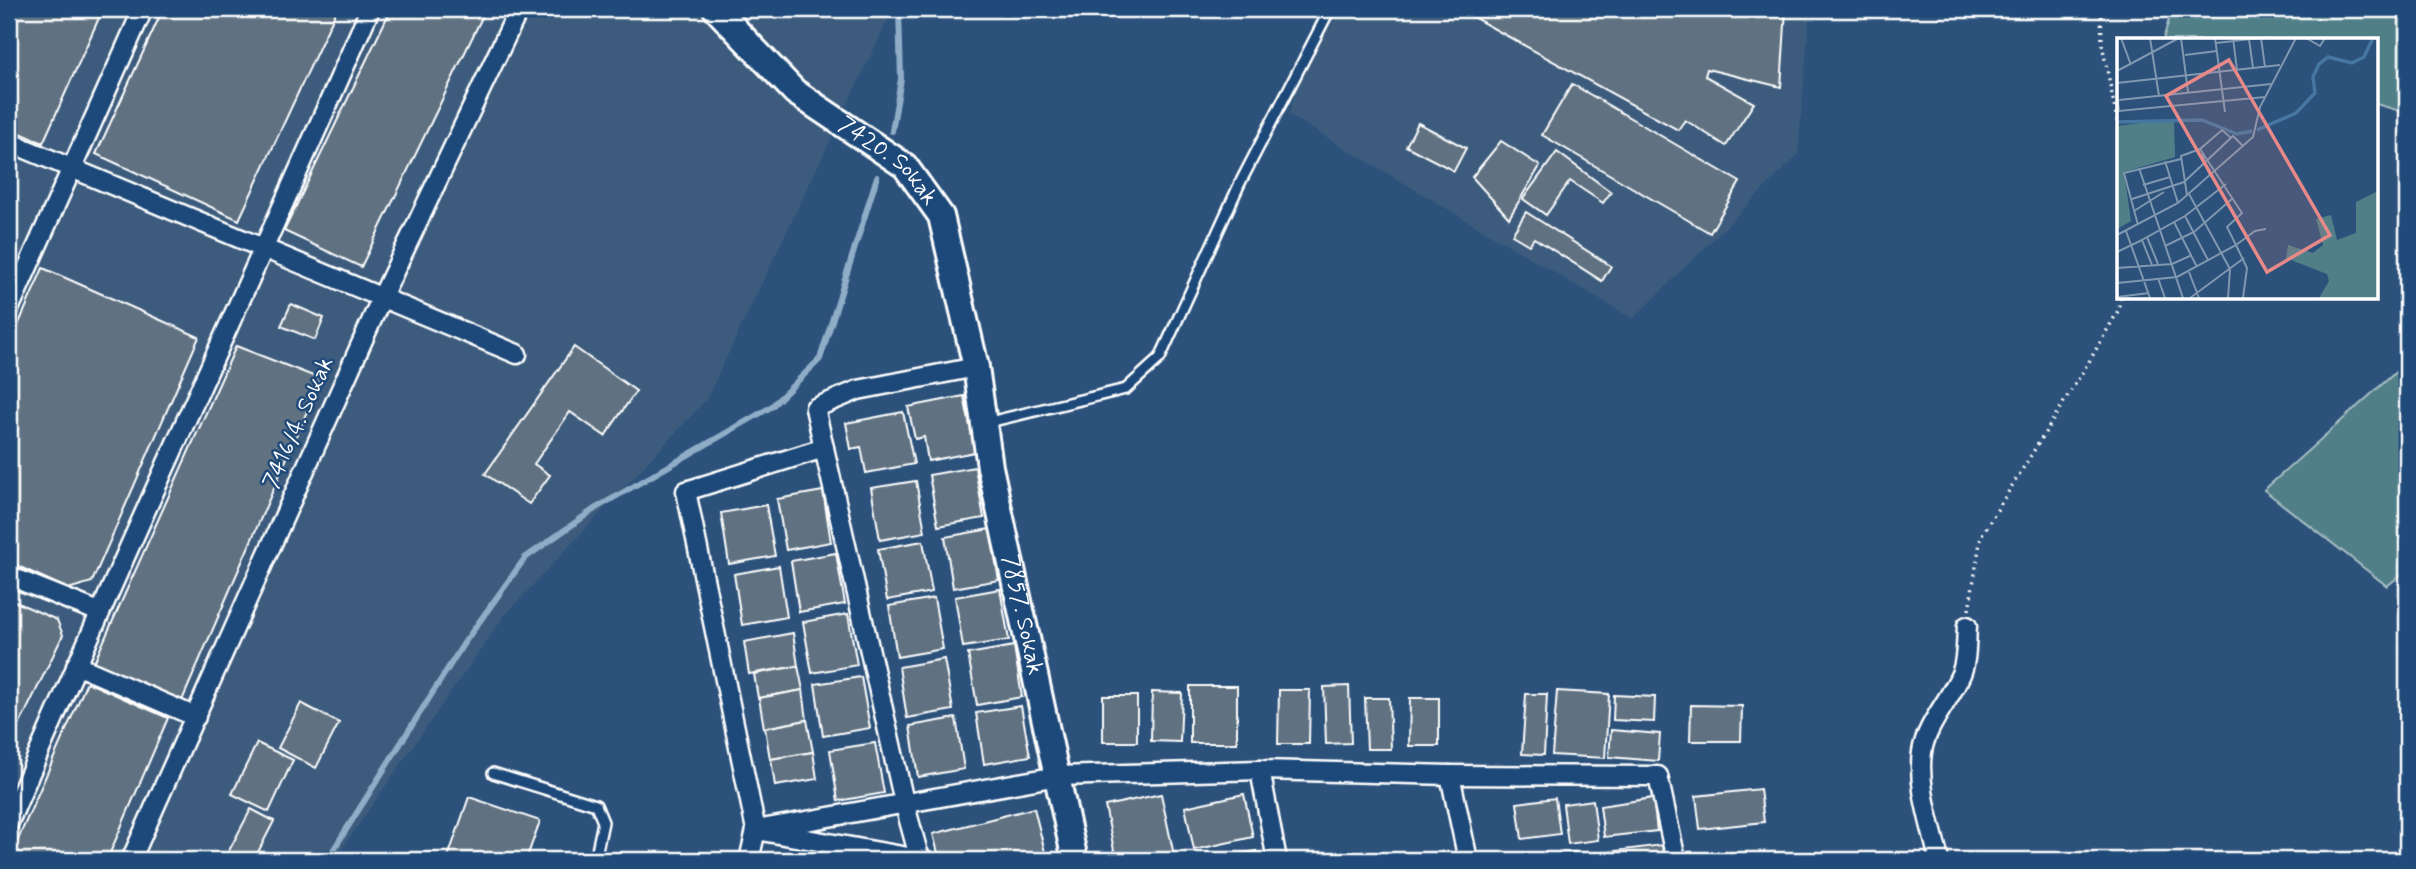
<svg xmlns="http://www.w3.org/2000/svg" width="2416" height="869" font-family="Mynerve,sans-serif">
<rect width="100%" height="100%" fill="#2c527b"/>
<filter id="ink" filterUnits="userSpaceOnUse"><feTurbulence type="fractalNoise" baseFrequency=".0143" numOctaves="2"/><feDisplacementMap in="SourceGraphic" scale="14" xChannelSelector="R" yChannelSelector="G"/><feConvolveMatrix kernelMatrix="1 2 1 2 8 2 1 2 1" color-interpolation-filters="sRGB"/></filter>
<g filter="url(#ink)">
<g fill="#3c5c7d">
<path d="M9,9h884l-187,391 -202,216 -170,244h-325z"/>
<path d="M1302,9h508l-12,146 -165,164 -344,-204 27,-100z"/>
</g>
<g fill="#517f88" stroke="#a8bfc4" stroke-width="2">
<path d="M2172,9h235v104l-31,-9v-64h-213z"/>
<path d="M2407,362v208l-20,16 -123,-96z"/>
</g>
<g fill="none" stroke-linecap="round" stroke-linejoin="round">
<g stroke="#90adc7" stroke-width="6">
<path d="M892,131l9,-52 -2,-70"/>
<path d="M327,860l137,-217 61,-85 71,-50 175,-101 49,-48 57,-182"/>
</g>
</g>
<g fill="#607281" stroke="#fff" stroke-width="2">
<path d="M9,9h94l-60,134 -34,-15z"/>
<path d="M163,9h174l-98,211 -143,-66z"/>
<path d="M391,9h95l-125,258 -77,-36z"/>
<path d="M1473,9h313l-5,78 -74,-18 -2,7 49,27 -28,43 -41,-26 -7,10 -209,-115z"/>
<path d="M1572,84l168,98 -30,51 -168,-98z"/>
<path d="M1418,123l48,25 -12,23 -48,-25z"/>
<path d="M1501,141l39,25 -31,52 -37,-41z"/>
<path d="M1557,152l54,40 -8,11 -33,-22 -24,34 -23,-16z"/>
<path d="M1526,212l85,54 -9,15 -68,-43 -5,7 -17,-10z"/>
<path d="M43,268l156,69 -107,245 -24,7 -59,-27v-216z"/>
<path d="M291,304l33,14 -9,22 -34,-14z"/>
<path d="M236,346l85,33 -140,324 -88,-38z"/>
<path d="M574,347l62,44 -31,45 -35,-24 -36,52 16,11 -21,29 -44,-30z"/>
<path d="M964,396l11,56 -47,9 -4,-24 -9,2 -7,-32z"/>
<path d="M903,412l11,52 -48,9 -5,-26 -10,2 -5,-26z"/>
<path d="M975,467l9,51 -46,8 -9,-51z"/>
<path d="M916,481l9,51 -45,8 -9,-52z"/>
<path d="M823,491l8,51 -45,8 -9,-51z"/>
<path d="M766,505l9,51 -46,8 -8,-51z"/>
<path d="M990,529l9,51 -46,8 -8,-51z"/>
<path d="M923,541l9,51 -45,8 -9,-51z"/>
<path d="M836,553l9,51 -46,8 -8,-51z"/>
<path d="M779,566l8,51 -45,8 -8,-51z"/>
<path d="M1000,589l9,51 -46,7 -8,-50z"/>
<path d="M934,598l9,51 -46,8 -8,-51z"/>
<path d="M9,599l48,21 6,15 -46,95 -8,-4z"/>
<path d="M848,614l9,51 -45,8 -9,-51z"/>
<path d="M793,633l5,33 -49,8 -5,-32z"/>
<path d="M1014,646l8,51 -45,8 -9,-51z"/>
<path d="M944,659l9,51 -46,8 -8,-51z"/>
<path d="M798,666l5,24 -45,8 -4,-24z"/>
<path d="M861,677l9,51 -47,8 -8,-52z"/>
<path d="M87,682l81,36 -61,142h-98z"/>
<rect x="1190" y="686" width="47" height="57"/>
<path d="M1349,686l2,57 -25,1 -2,-57z"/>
<path d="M803,690l4,30 -43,8 -5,-30z"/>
<path d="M1279,690h31l-1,54h-31z"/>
<path d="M1557,691l52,3 -4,64 -53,-3z"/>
<path d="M1152,692l30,1 -2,49 -29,-1z"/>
<path d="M1526,694h21l-3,61 -22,-1z"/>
<path d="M1614,695l41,2 -1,25 -41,-2z"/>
<rect x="1103" y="696" width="34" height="46"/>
<path d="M1365,698h24l2,51h-24z"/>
<path d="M1410,698h29v48h-30z"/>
<path d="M301,703l38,20 -23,45 -38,-20z"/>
<path d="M1691,705l51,1 -1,35h-51z"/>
<path d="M1021,706l9,50 -46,8 -8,-51z"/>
<path d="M956,718l8,51 -46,8 -8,-51z"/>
<path d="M807,720l6,32 -43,7 -5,-31z"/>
<path d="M1611,730l49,4 -2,27 -49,-4z"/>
<path d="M257,743l36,17 -24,52 -37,-18z"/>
<path d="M875,743l9,50 -46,8 -8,-51z"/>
<path d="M813,752l4,27 -42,7 -4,-27z"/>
<path d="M1760,789l4,33 -64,7 -4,-33z"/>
<path d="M1161,794l14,66h-59l-11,-54z"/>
<path d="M1244,794l9,43 -59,13 -9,-43z"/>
<path d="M469,797l71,24 -14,39h-79z"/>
<path d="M1555,798l5,36 -38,5 -5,-36z"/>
<path d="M1653,798l4,33 -53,6 -4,-31z"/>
<path d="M1593,800l5,40 -30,4 -5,-40z"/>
<path d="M1034,808l13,52h-39l-70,-7 -5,-19z"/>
<path d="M251,809l23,12 -20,39h-30z"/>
<path d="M1662,845l2,15h-79l-1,-5z"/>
<path d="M1256,851l2,9h-46z"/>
<path d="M1575,852l2,8h-60z"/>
</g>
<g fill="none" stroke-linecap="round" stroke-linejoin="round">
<g stroke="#fff" stroke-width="14">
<g id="lane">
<path d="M985,423l141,-34 34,-31 80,-175 90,-174"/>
<path d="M493,773l103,32 7,17 -8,38"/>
</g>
</g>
<g stroke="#fff" stroke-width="23">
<g id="street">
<path d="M9,142l508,212"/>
<path d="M9,309l134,-300"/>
<path d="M9,576l90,36"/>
<path d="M76,665l120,52"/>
<path d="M1260,770l17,90"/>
<path d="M1450,775l18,85"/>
<path d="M9,822c116,-273 242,-541 361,-813"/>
<path d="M756,830l302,-54 202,-6 190,5 208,1 18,84"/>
<path d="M767,832l158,28"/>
<path d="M131,860l251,-563 137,-288"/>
<path d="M749,860l7,-30 -70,-339 138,-43"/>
<path d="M920,860l-16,-58 -89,-394 43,-18 118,-23"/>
<path d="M1939,860c-7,-33 -22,-73 -17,-108 4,-27 28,-52 39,-78 6,-14 5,-33 6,-48"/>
</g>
</g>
<g stroke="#fff" stroke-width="30">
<g id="secondary">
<path id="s1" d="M716,9l79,83 110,74 36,50 35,151 14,100 85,393"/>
</g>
</g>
<g stroke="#fff" stroke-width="3.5" stroke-dasharray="2 5" stroke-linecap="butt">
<path d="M2101,9l1,35 16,81"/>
<path d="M1969,610l12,-74 109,-176 28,-49 3,-13"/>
</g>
<use href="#lane" stroke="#1f4a7a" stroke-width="9"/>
<use href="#street" stroke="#1f4a7a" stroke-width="18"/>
<use href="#secondary" stroke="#1f4a7a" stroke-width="24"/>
</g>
</g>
<g text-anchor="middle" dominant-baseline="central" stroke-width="5" stroke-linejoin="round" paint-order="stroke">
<g font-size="23" fill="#fff" stroke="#1f4a7a">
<text stroke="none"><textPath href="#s1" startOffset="231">7420. Sokak</textPath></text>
<text transform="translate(299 423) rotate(-66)">7416/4. Sokak</text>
<text stroke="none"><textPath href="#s1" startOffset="716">7857. Sokak</textPath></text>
</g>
</g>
<g transform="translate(2117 38)">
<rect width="261" height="261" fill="#2c527b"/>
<path d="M33,84h24l1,35 -51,15 7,49 -14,8v-103zM261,153v107h-59l10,-17 -2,-7 -41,-16 2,-13 25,8 10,-8 -7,-26 15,-4 6,25 19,-7v-31z" fill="#517f88"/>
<path fill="none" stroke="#4676a2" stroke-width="3.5" d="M0,84l85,-2 35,14 15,-3M140,92l39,-17 19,-20 -2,-16 6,-13 9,-7 24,6 12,-6 9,-19"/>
<path fill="none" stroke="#8097b0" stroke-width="2" d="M4,0l10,27M33,0l9,58M64,0l7,54M98,0l10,74M116,0l4,32M144,0l4,29M189,0l14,8 5,-8M132,1l4,29M99,5l44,-5M68,17l32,-4M0,33l62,-33M0,45l163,-18M1,62l1,11 146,-14M2,62l152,-16M85,116l8,22M48,123l13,42M22,130l44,130M26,147l27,-8M72,156l41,75 -2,29M70,157l-6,-39 19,-7 22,-19 9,8M15,161l52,-17 49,-46 10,10M17,173l30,-19M68,178l23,44M57,184l23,45M21,187l-14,-52 57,-14M9,193l24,67M0,197l61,-32 75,-66 7,-30 36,-69M30,199l11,27M48,208l29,-14 39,-34M0,214l25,-12M35,227l-10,-25 43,-24 41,-32M0,230l55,-4 20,-9M72,234l10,26M41,240l7,20M0,245l60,-6 59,-32 -9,-18 15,-14 -42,-64M0,259l32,-4M73,260l54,-40M126,260l4,-30 -11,-23 19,-14 11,-2"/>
<path fill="#e88989" fill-opacity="0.15" stroke="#e88989" stroke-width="3.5" d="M112,22l101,175 -63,37 -101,-176z"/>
<rect width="261" height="261" fill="none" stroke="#fff" stroke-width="3.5"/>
</g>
<rect width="2416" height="869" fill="none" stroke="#1f4a7a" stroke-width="35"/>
<rect x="18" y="18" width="2381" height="834" fill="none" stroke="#fff" stroke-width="2.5" filter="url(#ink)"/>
</svg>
